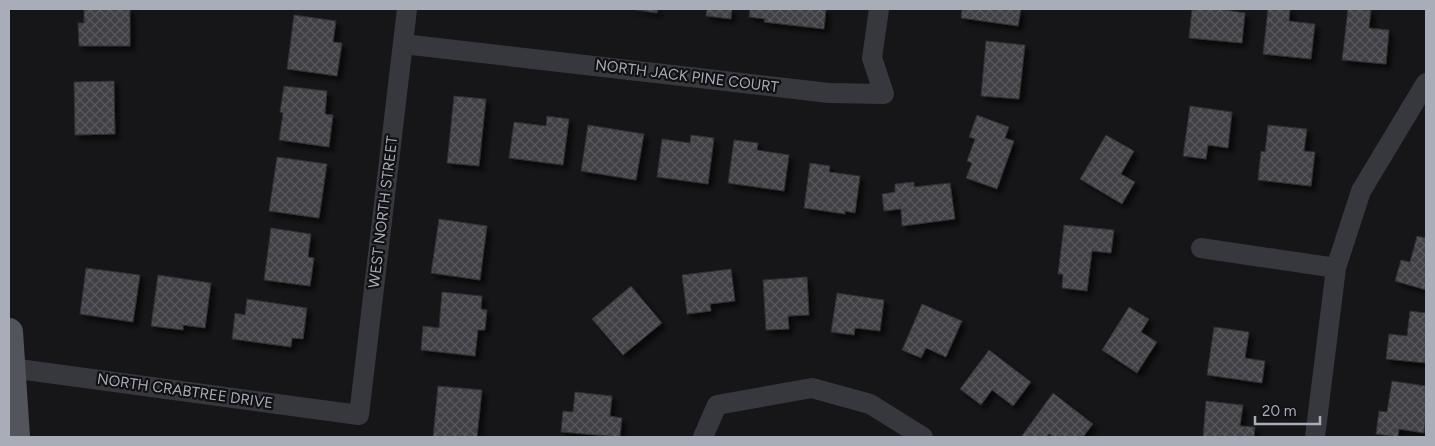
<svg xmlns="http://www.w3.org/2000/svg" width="1435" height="446" font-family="Figtree,sans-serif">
<defs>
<pattern id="building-cross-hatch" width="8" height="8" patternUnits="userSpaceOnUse" patternTransform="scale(1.25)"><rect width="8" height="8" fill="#404145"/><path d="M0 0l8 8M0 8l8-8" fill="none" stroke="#595a5e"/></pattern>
<filter id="shadow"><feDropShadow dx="4.5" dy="4.5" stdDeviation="2.5" flood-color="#0009"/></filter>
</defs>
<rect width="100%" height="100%" fill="#161618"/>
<g fill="url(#building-cross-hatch)" stroke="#303034" filter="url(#shadow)">
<path d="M84,9h46v37h-51l-1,-23h6z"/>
<path d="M630,9h28l-1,4z"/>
<path d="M707,9h25l-1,10 -25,-3z"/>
<path d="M750,9h76l-2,20 -60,-7 1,-3 -16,-2z"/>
<path d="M962,9h59l-3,17 -57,-8z"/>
<path d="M1192,9h27l26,4 -3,30 -53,-5z"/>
<path d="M1268,9h22l-1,12 26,3 -4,35 -48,-5z"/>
<path d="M1348,9l23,1 -2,18 20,2 -3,34 -44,-4z"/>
<path d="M294,15l42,6 -3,21 9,1 -5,33 -50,-7z"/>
<path d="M986,41l39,4 -6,54 -38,-3z"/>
<path d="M114,81l1,53 -40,1 -1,-53z"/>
<path d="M284,86l43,5 -2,23 8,1 -4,32 -50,-7 4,-27 -3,-1z"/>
<path d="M454,96l32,3 -7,67 -32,-3z"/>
<path d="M1190,106l42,6 -4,36 -20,-3 -2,14 -23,-3z"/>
<path d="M977,115l32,12 -4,11 9,3 -17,48 -31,-11 6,-15 -5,-2 8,-22 -6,-2z"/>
<path d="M547,116l22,3 -6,46 -54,-7 5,-36 32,4z"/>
<path d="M588,125l56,9 -8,46 -55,-9z"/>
<path d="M1268,125l39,4 -3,22 11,1 -4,34 -53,-6 3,-29 4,1z"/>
<path d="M691,135l23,3 -6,46 -51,-7 5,-38 28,4z"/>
<path d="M1106,135l28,16 -13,23 14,8 -13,22 -42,-25z"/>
<path d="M734,140l24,3 -1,7 32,5 -5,36 -56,-8z"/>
<path d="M277,157l50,7 -8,54 -50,-7z"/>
<path d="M810,163l20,3 -1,6 31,4 -5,37 -10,-2v3l-41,-6z"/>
<path d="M914,182v5l36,-4 5,36 -53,7 -1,-17 -17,2 -2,-17 13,-2v-8z"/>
<path d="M439,219l48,7 -7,54 -49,-7z"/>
<path d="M1064,225l50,5 -3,23 -19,-2 -5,40 -25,-3 1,-14h-5z"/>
<path d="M271,228l40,6 -3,23 6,1 -4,28 -46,-6z"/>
<path d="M1417,236l9,2v52l-31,-9 6,-21 9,2z"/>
<path d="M86,268l54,7 -7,47 -53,-8z"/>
<path d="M731,269l4,32 -25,3 1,7 -24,3 -5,-39z"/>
<path d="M158,275l53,8 -6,45 -22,-3v5l-32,-4z"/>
<path d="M807,277l2,38 -21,1 1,13 -23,1 -3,-50z"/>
<path d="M631,286l31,37 -39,32 -31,-36z"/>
<path d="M442,292l40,4 -1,13 6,1 -2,20h-7l-3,26 -54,-6 2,-24 16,2z"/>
<path d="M837,293l47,7 -4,31 -25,-3 -1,7 -23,-3z"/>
<path d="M247,299l60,9 -4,31 -11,-1 -1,9 -59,-8 3,-26 10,2z"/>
<path d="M922,304l40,17 -16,36 -20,-9 -5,10 -19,-8z"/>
<path d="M1129,307l20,12 -8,13 16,10 -20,31 -35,-23z"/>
<path d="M1410,311l16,2v50l-40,-4 3,-25 18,2z"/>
<path d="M1214,327l35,5 -4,26 20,3 -3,22 -55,-8z"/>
<path d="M989,350l42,32 -18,24 -21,-16 -11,15 -21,-16z"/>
<path d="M1392,381l34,5v30l-2,17 -25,-4 -1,8 -22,-3 3,-23 8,1z"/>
<path d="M438,386l44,4 -5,47h-44z"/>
<path d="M575,392l37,4 -2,20 12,2 -2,19 -59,-5 2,-21 10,1z"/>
<path d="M1053,393l40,31 -10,13h-30l-4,-3 -2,3h-26z"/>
<path d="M1206,401l37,4 -3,21 15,1 -1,10h-51z"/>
</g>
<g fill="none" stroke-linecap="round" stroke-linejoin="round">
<g stroke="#37383d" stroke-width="20">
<path d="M403,44l426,49 55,1 -12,-36 7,-49"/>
<path d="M1201,248l135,20"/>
<path d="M11,368l348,47 48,-406"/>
<path d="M703,437l14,-32 95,-17 58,16 53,33"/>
<path d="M1315,437l21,-169 25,-77 65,-108"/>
</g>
<path stroke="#53555c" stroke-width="28" d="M9,332l7,105"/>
</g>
<g text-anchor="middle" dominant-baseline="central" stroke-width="4.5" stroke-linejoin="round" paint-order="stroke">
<g font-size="15" fill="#a8adb8" stroke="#111113">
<text transform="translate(687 76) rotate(7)">NORTH JACK PINE COURT</text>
<text transform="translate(383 212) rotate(-83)">WEST NORTH STREET</text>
<text transform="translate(185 391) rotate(8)">NORTH CRABTREE DRIVE</text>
</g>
</g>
<rect width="1435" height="446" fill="none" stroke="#a8adb8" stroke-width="20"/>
<path d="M1255 416v8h65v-8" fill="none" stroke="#a8adb8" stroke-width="2.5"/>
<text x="1262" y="416" font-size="15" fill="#a8adb8" stroke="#111113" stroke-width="4" paint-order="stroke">20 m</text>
</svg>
